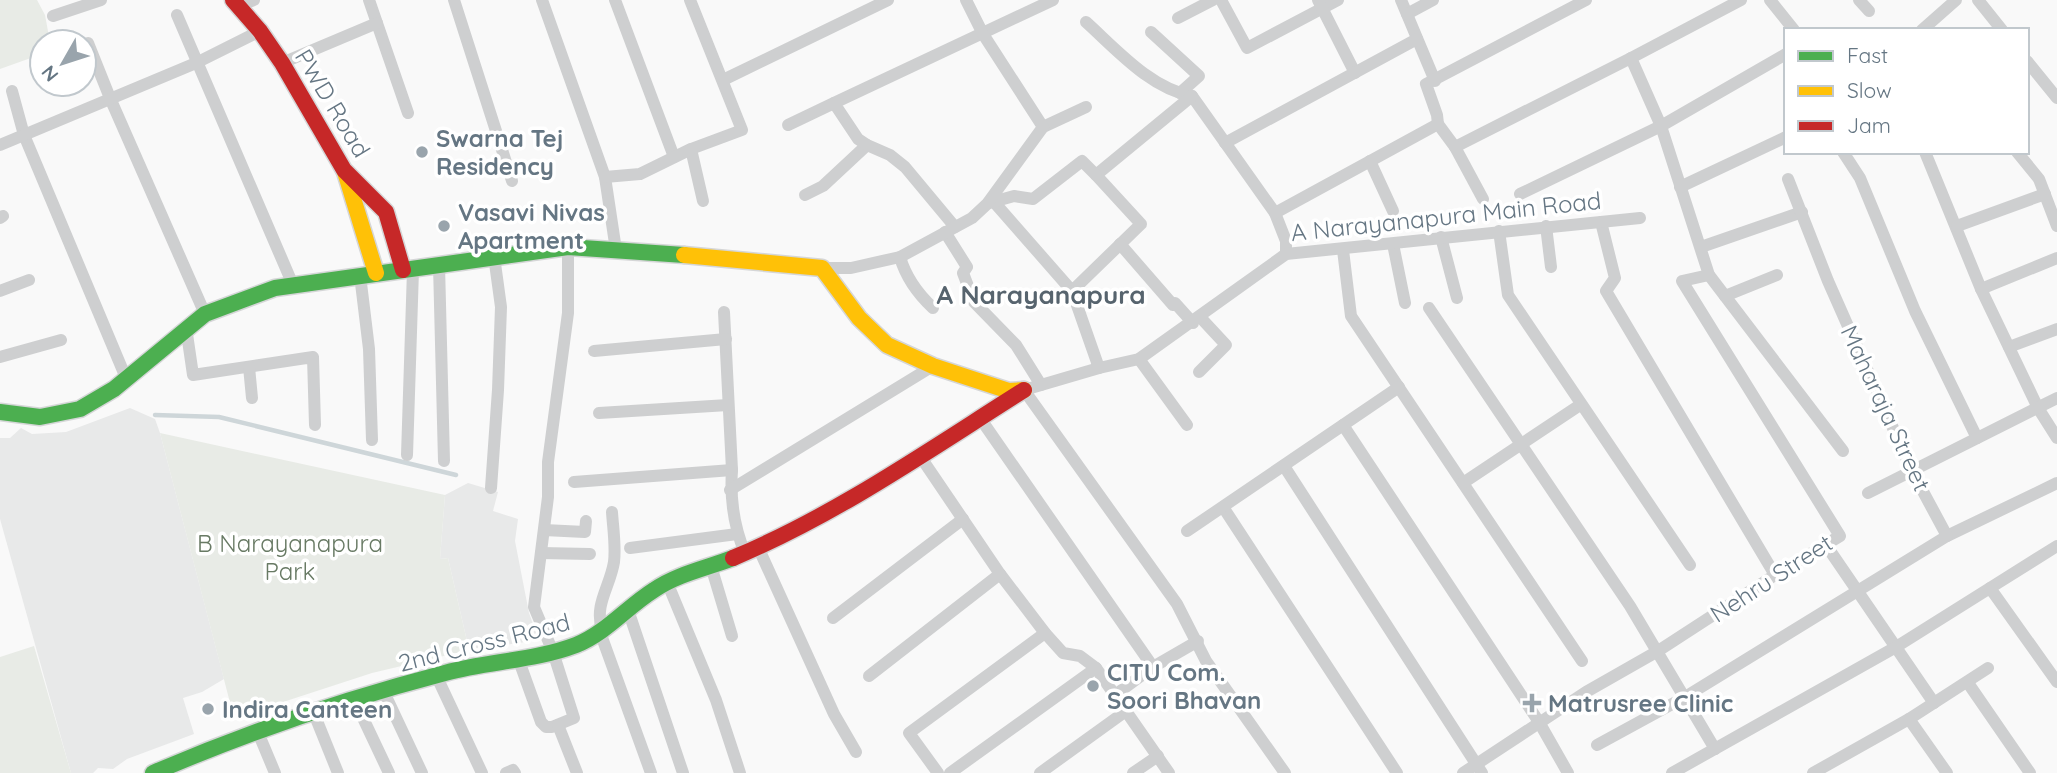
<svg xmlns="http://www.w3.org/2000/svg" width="2057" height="773" font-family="Quicksand,sans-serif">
<rect width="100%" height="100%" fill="#f9f9f9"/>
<g fill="#e8e9e9">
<path d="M130,408l25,11 5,14 64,246 -22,13 -19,6 11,36 -67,25 -14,10 -15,-1 -5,5h-22l-71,-254v-81h10l11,-10 11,6 34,-2z"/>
<path d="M468,483l30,9 -5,19 25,8 -3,22 14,72 10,27 -70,10 -21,-92 -8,1 5,-64z"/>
</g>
<g fill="#e8ebe6">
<path d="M0,0h37l8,15 5,27h-8v12l-42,15z"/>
<path d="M160,433l285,62 -5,64 8,-1 21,92 -97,23 -138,45z"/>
<path d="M34,646l37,127h-71v-116z"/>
</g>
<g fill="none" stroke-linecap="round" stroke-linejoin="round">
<path stroke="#ced6d9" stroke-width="4.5" d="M155,415l64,2 237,58"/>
<g stroke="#d5d6d7" stroke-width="19">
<g id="fast">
<path d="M0,412l40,5 40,-8 34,-20 91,-75 70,-26 293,-41 116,8"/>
<path d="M153,773c95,-41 192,-74 292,-100 43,-12 89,-12 131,-28 30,-12 51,-38 78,-55 23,-16 53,-22 79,-32"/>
</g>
</g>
<g stroke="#d5d6d7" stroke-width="19">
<g id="slow">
<path d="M345,172l31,101"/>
<path d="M684,255l138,13 37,50 28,27 46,21 76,25 15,-1"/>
</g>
</g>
<g stroke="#d5d6d7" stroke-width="19">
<g id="jam">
<path d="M233,0l27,31 22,32 62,107 42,42 17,58"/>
<path d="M733,558c103,-43 196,-108 291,-168"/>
</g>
</g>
<g stroke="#cecfd0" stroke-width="12">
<path d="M369,0l39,113"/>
<path d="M454,0l58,181"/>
<path d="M542,0l63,177 11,73"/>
<path d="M615,0l59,157"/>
<path d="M1221,0l26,48 91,-48"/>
<path d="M1318,0l37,73"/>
<path d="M1401,0l34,81"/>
<path d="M1770,0l24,30"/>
<path d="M1859,0l10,11"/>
<path d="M1978,0l24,30"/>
<path d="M238,6l16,-6"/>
<path d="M1407,14l26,-14"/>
<path d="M177,15l116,270"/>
<path d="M53,16l48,-16"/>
<path d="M1178,18l35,-18"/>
<path d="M1086,22c31,28 64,66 106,74l83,117 11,28v13"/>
<path d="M1922,30l34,-30"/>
<path d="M1151,32l48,44 -19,17"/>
<path d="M88,43l22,55 95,216"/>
<path d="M1631,58l30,68 48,149 134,176"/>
<path d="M2027,61l30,37"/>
<path d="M282,63l95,-40"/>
<path d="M723,80l165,-80"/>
<path d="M12,91l12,44 102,243"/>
<path d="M1438,124l-1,-9 -11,-31 160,-84"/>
<path d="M788,125l46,-22"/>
<path d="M1043,127l43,-20"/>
<path d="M1225,143l192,-104"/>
<path d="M0,145l196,-82 64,-32"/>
<path d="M1455,147l176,-89 110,-58"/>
<path d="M691,149l12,52"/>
<path d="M1843,152l17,26 55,133 62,127"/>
<path d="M1925,152l56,137 57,119 19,30"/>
<path d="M2017,152l22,27 18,47"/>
<path d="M1370,161l23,50"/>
<path d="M605,177l35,-3 51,-25 51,-19 -52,-130"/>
<path d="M1680,187l106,-50"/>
<path d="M1520,194l141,-68 125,-72"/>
<path d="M805,195l18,-9 44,-41"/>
<path d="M994,202l78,89 69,-67 -45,-49 96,-79"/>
<path d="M989,203l25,-7 19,3 49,-38 14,14"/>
<path d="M1275,213l163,-89 17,23 28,52"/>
<path d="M0,218l3,-2"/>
<path d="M1601,222l14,56 -9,13 169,284"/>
<path d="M1546,226l5,41"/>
<path d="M1957,226l88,-32"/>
<path d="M955,227l-50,-60 -15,-12 -23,-10 -9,-6 -24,-36 219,-103"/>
<path d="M1499,231l9,64 182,270"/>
<path d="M945,232l22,35 -4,6 11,29 42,43 25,40"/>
<path d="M1441,237l16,61"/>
<path d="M1120,244l53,61 2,-2 18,20"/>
<path d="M1393,244l12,59"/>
<path d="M1701,247l101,-35"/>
<path d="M1343,250l8,66 231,345"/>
<path d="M900,257c6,21 17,36 33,51"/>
<path d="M439,265l5,196"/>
<path d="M822,268h29l49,-11 72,-39 15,-14 56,-77 -60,-93 -17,-34"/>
<path d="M360,275l9,74 3,91"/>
<path d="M1981,289l76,-31"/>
<path d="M0,291l29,-11"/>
<path d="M1072,291l27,77"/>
<path d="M1725,296l52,-21"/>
<path d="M1429,308l201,298 85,143"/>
<path d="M724,312l8,158c-2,29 2,57 13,83"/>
<path d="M186,327l7,48 120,-18 2,68"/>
<path d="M2009,347l48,-18"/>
<path d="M594,351l132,-12"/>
<path d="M0,357l61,-17"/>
<path d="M1139,359l48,66"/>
<path d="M249,367l3,31"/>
<path d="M1199,372l27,-27 -26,-28"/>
<path d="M599,413l129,-8"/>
<path d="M980,418l173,249 -38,28"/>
<path d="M1343,425l196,297 29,51"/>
<path d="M407,455l6,-185"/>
<path d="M920,456l80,118 45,59 18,20 17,3 16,12 73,105"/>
<path d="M1284,466l198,307"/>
<path d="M574,482l158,-12"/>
<path d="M1463,483l117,-78"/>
<path d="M491,488l7,-98 3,-83 -7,-51"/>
<path d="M730,490l203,-124"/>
<path d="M1868,493l189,-95"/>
<path d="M1223,507l174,266"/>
<path d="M544,530l41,2 1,-11"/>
<path d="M1187,531l212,-144"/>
<path d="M1947,536l110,-53"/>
<path d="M1826,545l108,158"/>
<path d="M758,547l76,167 22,38"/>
<path d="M630,548l107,-14"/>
<path d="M541,553l49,1"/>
<path d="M711,566l21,70"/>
<path d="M667,582l49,118 24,73"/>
<path d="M1990,588l67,-42"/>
<path d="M628,610l55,163"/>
<path d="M833,618l130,-99"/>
<path d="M602,630c-8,-26 8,-43 12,-68 2,-16 -1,-34 -2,-50"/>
<path d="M600,632l51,141"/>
<path d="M518,658l23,64 5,5h6l22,-9 -21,-66 -19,-45 14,-110v-35l20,-149v-66"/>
<path d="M1153,667l45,-26"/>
<path d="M436,675l46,98"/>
<path d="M869,676l131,-102"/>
<path d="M1968,683l62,90"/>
<path d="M383,690l39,83"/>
<path d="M354,699l35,74"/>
<path d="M313,711l25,62"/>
<path d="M1909,719l38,54"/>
<path d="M558,725l19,48"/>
<path d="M257,730l18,43"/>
<path d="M1597,745l88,-48 262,-161 -35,-65 -84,-190 -40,-102"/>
<path d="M506,773l7,-3 2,3"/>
<path d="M938,773l-29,-40 136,-100"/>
<path d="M950,773l146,-105"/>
<path d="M1040,773l86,-62"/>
<path d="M1133,773l25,-17"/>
<path d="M1285,773l-79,-112 -29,-57 -153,-214 75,-22 40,-9 147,-105 354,-36"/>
<path d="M1463,773l123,-81 72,-41 117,-76 65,-39 -158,-255 27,-6"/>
<path d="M1672,773l224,-126 94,-59 67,94"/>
<path d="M1813,773l96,-54 79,-51"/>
</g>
<use href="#fast" stroke="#4caf50" stroke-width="16"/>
<use href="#slow" stroke="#ffc107" stroke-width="16"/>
<use href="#jam" stroke="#c62828" stroke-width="16"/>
</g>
<g fill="#99a4ac" stroke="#fff" stroke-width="2.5">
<circle cx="422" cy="152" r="7"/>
<circle cx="444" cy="226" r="7"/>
<circle cx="1093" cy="686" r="7"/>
<path d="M1528.5 692.5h7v7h7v7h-7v7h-7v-7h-7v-7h7z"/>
<circle cx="208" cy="709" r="7"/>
</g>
<g text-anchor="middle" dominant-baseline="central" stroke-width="7" stroke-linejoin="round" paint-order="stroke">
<g font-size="24" fill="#657683" stroke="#fff">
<text transform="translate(333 103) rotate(59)">PWD Road</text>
<text transform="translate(1446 216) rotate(-6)">A Narayanapura Main Road</text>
<text transform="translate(1886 408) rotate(65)">Maharaja Street</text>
<text transform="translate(1771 578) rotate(-33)">Nehru Street</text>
<text transform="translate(484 642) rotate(-14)">2nd Cross Road</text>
</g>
<g font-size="24" font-weight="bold" fill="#657683" stroke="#fff" text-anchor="start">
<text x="436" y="138">Swarna Tej<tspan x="436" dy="28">Residency</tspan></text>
<text x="458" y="212">Vasavi Nivas<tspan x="458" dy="28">Apartment</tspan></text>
<text x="1107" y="672">CITU Com.<tspan x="1107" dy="28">Soori Bhavan</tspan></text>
<text x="1548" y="703">Matrusree Clinic</text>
<text x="222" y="709">Indira Canteen</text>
</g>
<g font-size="24" fill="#687a64" stroke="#fff">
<text x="290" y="543">B Narayanapura<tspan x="290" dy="28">Park</tspan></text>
</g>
<g font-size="26" font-weight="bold" fill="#57646e" stroke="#fff">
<text x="1041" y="294">A Narayanapura</text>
</g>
</g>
<rect x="1784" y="28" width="245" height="126" fill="#ffffff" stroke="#c1c8cd" stroke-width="2"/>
<rect x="1798" y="51" width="35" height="10" fill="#4caf50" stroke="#c1c8cd" stroke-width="2"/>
<text x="1847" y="63" font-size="21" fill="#657683">Fast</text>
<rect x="1798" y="86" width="35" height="10" fill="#ffc107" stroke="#c1c8cd" stroke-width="2"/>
<text x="1847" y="98" font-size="21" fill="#657683">Slow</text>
<rect x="1798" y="121" width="35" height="10" fill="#c62828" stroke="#c1c8cd" stroke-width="2"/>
<text x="1847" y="133" font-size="21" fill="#657683">Jam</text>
<g transform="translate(63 63) rotate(231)"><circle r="33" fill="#ffffff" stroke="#c1c8cd" stroke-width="2"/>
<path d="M0-5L12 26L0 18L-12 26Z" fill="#99a4ac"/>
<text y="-10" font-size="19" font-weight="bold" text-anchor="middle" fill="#657683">N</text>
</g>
</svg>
